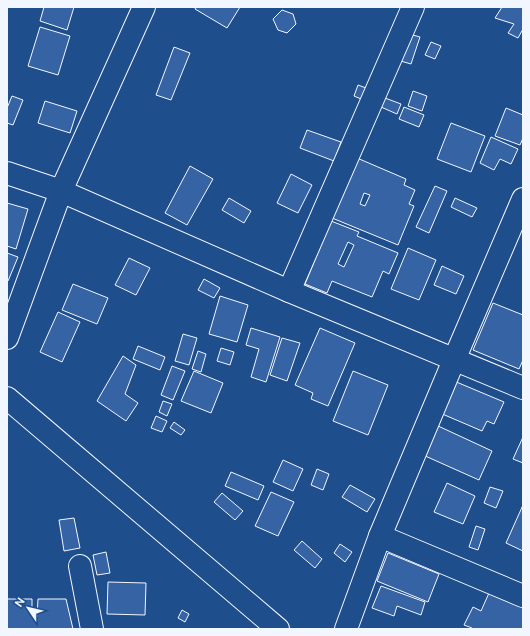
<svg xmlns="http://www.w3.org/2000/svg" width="530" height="636" font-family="'Public Sans',sans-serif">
<rect width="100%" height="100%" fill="#1f4e8c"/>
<g fill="#3563a3" stroke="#f2f6ff" fill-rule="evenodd">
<path d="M44,7h30l-7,23 -27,-9z"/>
<path d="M196,7h44l-13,21 -32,-19z"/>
<path d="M502,7h21v22l-5,9 -10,-5 6,-9 -19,-6z"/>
<path d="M282,10l11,4 3,10 -9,9 -9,-3 -5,-11z"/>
<path d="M40,27l30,9 -12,39 -30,-9z"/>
<path d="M406,33l14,4 -9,27 -14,-4z"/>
<path d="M431,42l10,4 -6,13 -10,-4z"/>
<path d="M174,47l16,6 -19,47 -15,-5z"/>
<path d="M358,85l8,3 -5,11 -7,-3z"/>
<path d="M413,91l14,5 -5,15 -14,-5z"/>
<path d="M12,96l11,4 -10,25 -6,-2v-15z"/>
<path d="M385,98l16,6 -4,10 -16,-7z"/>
<path d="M45,101l32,10 -7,22 -32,-10z"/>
<path d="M404,107l20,8 -5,12 -20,-8z"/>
<path d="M506,108l17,7v23l-3,7 -25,-9z"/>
<path d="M451,123l34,13 -14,36 -34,-13z"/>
<path d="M307,130l34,12 -7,19 -34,-13z"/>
<path d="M491,137l27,12 -7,15 -11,-5 -6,11 -14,-7z"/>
<path d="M357,158l49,21 -2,6 11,5 -6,14 5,2 -16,39 -66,-27zM364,193l6,2 -5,11 -5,-2z"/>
<path d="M190,166l23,13 -26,46 -22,-12z"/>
<path d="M291,174l21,11 -14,28 -21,-10z"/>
<path d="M435,186l12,5 -18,42 -13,-6z"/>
<path d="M229,198l22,13 -7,12 -22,-13z"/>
<path d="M455,198l22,10 -5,9 -21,-10z"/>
<path d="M7,203l21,6 -12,40 -9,-3z"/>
<path d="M331,221l28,11 -2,4 41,17 -9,21 -6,-3 -11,26 -40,-16 -5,12 -22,-9zM348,242l6,3 -10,22 -6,-3z"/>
<path d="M408,248l28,12 -17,40 -28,-11z"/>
<path d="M7,253l11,4 -10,24 -1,-1z"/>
<path d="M129,258l21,10 -14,27 -21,-10z"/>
<path d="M442,266l22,10 -8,18 -22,-9z"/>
<path d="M204,279l16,9 -6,10 -16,-8z"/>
<path d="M73,284l35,14 -11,26 -35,-14z"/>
<path d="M220,296l28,9 -11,37 -28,-8z"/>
<path d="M493,303l30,12v45l-4,9 -46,-19z"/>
<path d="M58,312l22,10 -18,40 -22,-10z"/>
<path d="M251,328l29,9 -14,45 -15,-5 8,-28 -13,-4z"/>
<path d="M320,328l35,15 -27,63 -17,-7 2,-6 -18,-8z"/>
<path d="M183,334l14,4 -8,27 -14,-4z"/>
<path d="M282,338l18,5 -13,38 -17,-6z"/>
<path d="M138,346l27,11 -5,13 -27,-11z"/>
<path d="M221,348l13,4 -4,13 -13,-4z"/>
<path d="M198,351l8,3 -5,18 -9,-3z"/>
<path d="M123,356l13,9 -11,29 13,9 -12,18 -29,-20z"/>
<path d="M172,366l13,5 -12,29 -12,-5z"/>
<path d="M194,371l29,12 -12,30 -30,-12z"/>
<path d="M353,371l35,14 -20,50 -35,-14z"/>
<path d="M454,381l50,21 -10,22 -7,-3 -5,10 -42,-18z"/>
<path d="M163,401l9,3 -5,12 -8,-4z"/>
<path d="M156,416l11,5 -5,11 -11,-4z"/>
<path d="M174,422l11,8 -4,5 -11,-7z"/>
<path d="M436,425l56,26 -13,29 -56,-25z"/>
<path d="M523,437v26l-10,-4z"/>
<path d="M283,460l20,9 -10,22 -20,-9z"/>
<path d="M317,469l12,5 -6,16 -12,-5z"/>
<path d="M231,472l33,14 -6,14 -33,-14z"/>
<path d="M447,483l28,13 -12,28 -29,-12z"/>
<path d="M350,485l25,14 -8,13 -25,-15z"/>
<path d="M490,487l13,4 -7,17 -12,-5z"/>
<path d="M271,492l23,10 -16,34 -23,-10z"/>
<path d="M222,493l21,18 -8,9 -21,-18z"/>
<path d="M523,505v46l-17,-8z"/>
<path d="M74,518l6,30 -16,3 -5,-31z"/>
<path d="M476,526l9,3 -7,21 -9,-3z"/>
<path d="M302,541l20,18 -7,9 -21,-18z"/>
<path d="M340,544l12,8 -7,10 -11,-9z"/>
<path d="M106,552l4,21 -13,2 -4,-20z"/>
<path d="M388,553l51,21 -11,28 -51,-21z"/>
<path d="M108,582l38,1 -1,32 -38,-1z"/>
<path d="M381,586l44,16 -4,13 -24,-9 -3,10 -22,-8z"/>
<path d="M489,593l34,14v22h-51v-1l-8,-3 9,-18 8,4z"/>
<path d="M7,599h25v18h5l1,-18h28l7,30h-66z"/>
<path d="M182,610l7,4 -4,8 -7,-4z"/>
</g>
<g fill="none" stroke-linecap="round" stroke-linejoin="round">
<g stroke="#f2f6ff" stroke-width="24">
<g id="minor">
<path d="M7,173l54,18 228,100 234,97"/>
<path d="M289,291l124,-284"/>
<path d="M7,338l54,-147 83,-184"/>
<path d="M7,398l271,231"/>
<path d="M380,536l143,60"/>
<path d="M80,566l12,63"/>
<path d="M346,629l34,-93 74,-176 69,-161"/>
</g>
</g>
<use href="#minor" stroke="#1f4e8c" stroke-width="22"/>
</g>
<rect width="530" height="636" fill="none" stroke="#f2f6ff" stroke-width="16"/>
<g transform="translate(28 608) rotate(305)" stroke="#1f4e8c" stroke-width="3" paint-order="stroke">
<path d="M0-3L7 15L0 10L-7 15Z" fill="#f2f6ff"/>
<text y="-6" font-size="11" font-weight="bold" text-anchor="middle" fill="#f2f6ff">N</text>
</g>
</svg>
